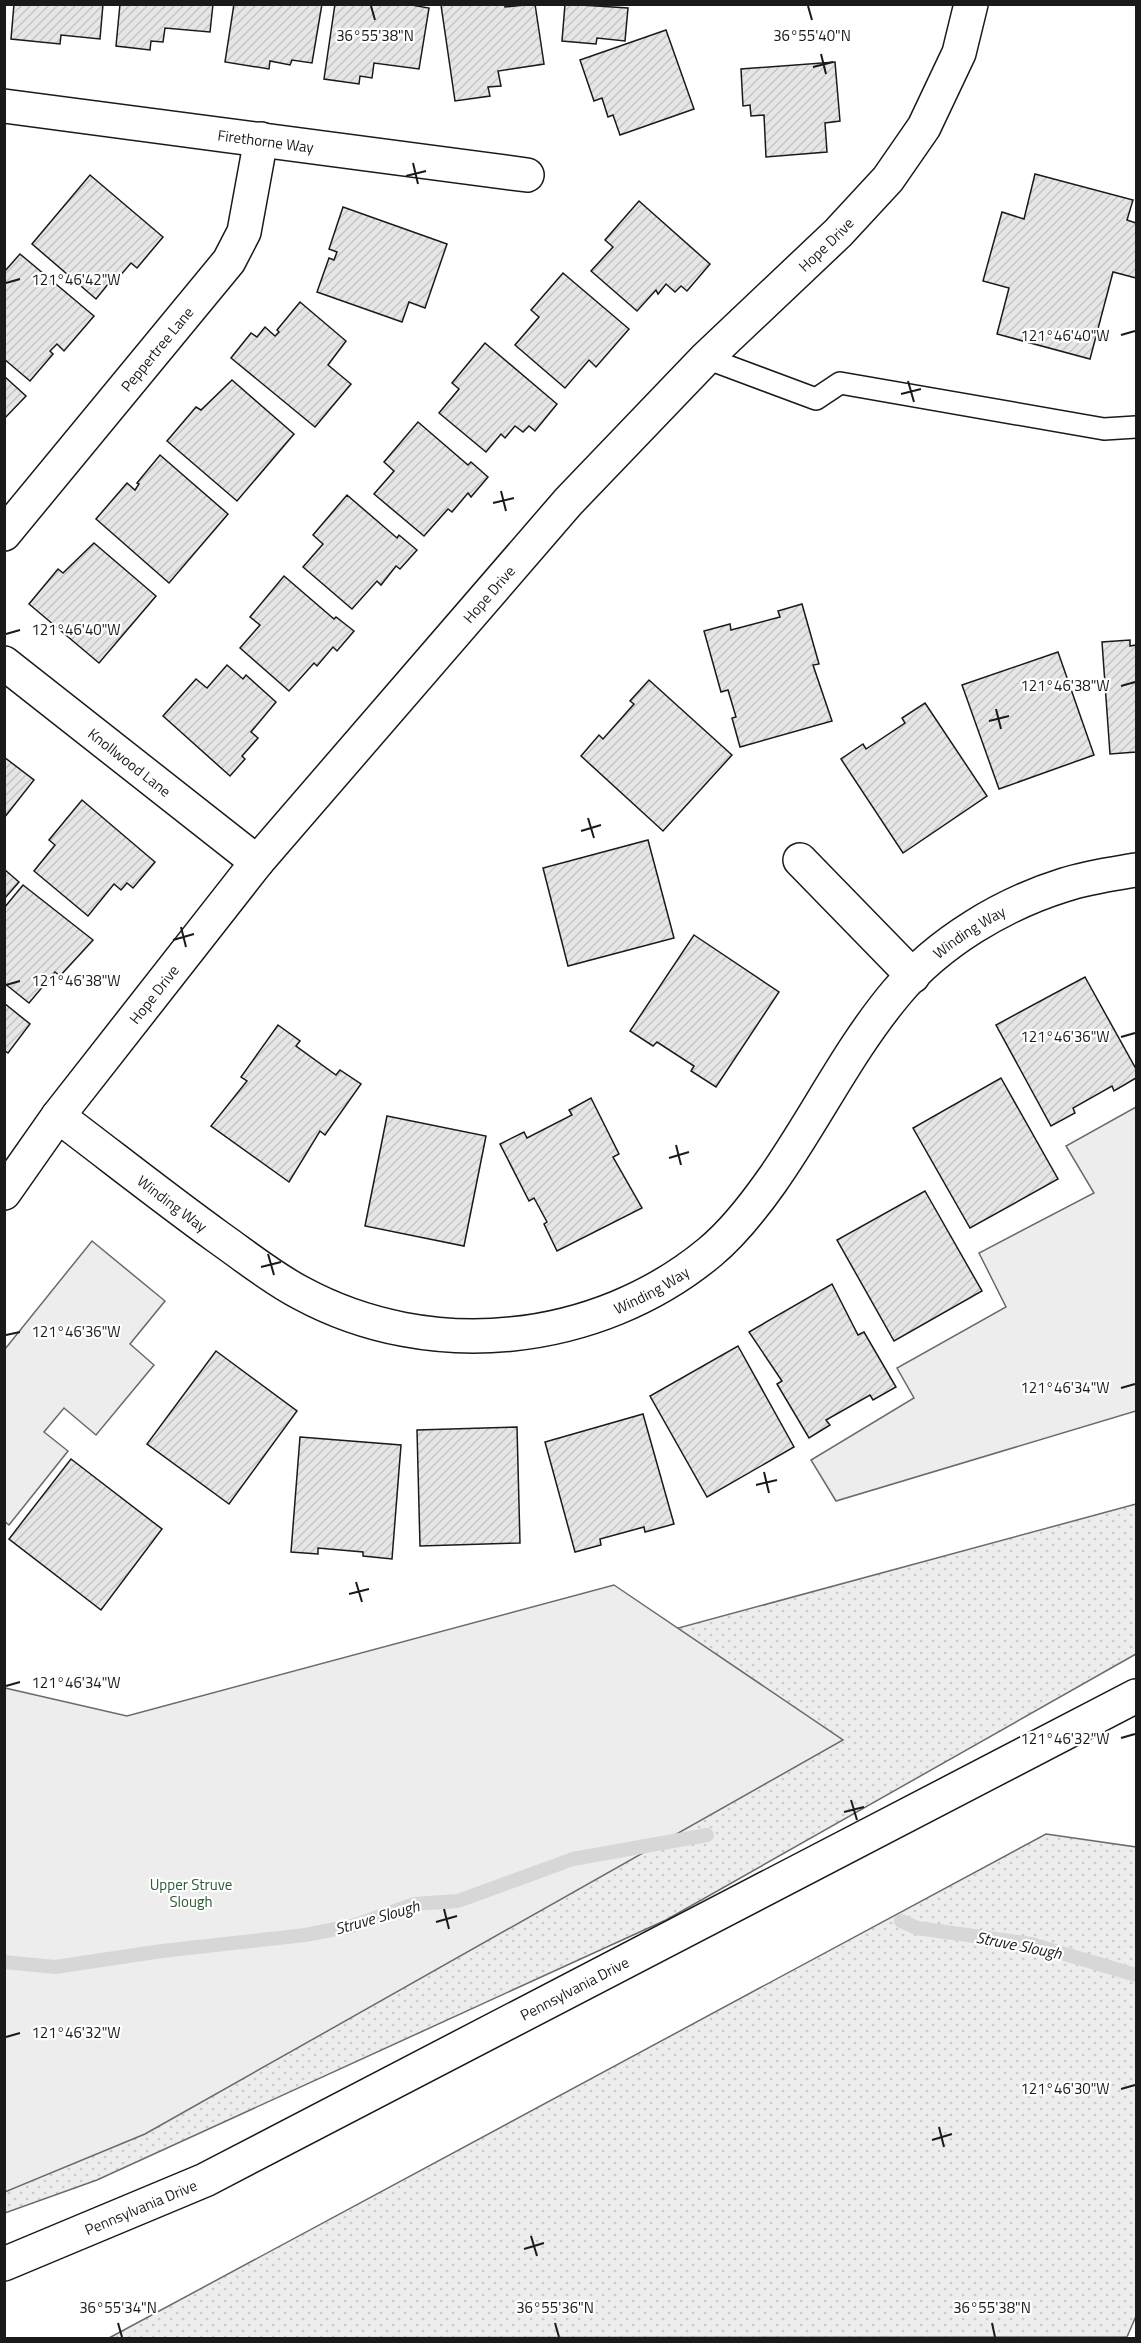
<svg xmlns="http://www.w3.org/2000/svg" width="1141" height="2343" font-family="'Titillium Web',sans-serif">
<defs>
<pattern id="grass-dots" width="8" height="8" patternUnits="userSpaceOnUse" patternTransform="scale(1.5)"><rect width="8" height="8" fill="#ededed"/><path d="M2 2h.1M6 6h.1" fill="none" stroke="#cbcbcb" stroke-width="1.8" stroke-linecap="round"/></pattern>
<pattern id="building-hatch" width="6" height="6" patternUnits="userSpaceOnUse" patternTransform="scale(1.5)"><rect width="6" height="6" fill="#e6e6e6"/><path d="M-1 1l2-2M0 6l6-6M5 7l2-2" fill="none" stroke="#c5c5c5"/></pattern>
</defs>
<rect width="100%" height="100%" fill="#fff"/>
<g fill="url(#grass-dots)" stroke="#6a6a6a" stroke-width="1.5">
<path d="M1136,1504v150l-470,266 -569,260 -92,33v-485l301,1z"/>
<path d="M1046,1834l90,13v469l-9,21 -1018,1z"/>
</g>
<g fill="#ededed" stroke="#6a6a6a" stroke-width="1.5">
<path d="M1136,1107v304l-300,90 -25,-41 103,-62 -17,-30 109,-61 -27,-54 115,-60 -28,-47z"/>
<path d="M92,1241l73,60 -35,43 24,21 -58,70 -32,-27 -20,24 24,19 -59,74 -5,-4 1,-172z"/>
<path d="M614,1585l229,155 -698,394 -140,58v-504l122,28z"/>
</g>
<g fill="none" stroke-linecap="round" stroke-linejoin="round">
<g stroke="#d7d7d7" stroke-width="14">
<path d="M901,1921l16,7 114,16 105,31"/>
<path d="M4,1962l51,5 107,-16 143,-16 47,-9 62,-22 44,-3 115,-42 134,-24"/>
</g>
</g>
<g fill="url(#building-hatch)" stroke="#1a1a1a" stroke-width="1.5">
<path d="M14,4h89l-3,35 -39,-4 -1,9 -49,-5z"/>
<path d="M120,4h93l-3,28 -45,-4 -2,14 -12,-1 -1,9 -34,-4z"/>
<path d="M234,4h88l-10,59 -20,-3 -2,5 -20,-4 -1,8 -44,-7z"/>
<path d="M335,4h71l23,4 -10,61 -45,-6 -2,15 -12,-2 -1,8 -35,-5z"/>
<path d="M505,4v3l30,-3 9,60 -46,7 3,15 -13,1 2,9 -35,5 -14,-96z"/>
<path d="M565,4l63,4 -3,33 -28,-3 -1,6 -34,-3z"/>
<path d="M666,30l28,79 -74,26 -7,-20 -5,2 -6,-19 -8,3 -14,-41z"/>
<path d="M835,62l5,59 -15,2 2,29 -61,5 -2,-42 -13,1 -1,-11 -7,1 -2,-37z"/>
<path d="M1035,174l98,26 -6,20 9,3v55l-23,-6 -23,87 -93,-25 12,-46 -26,-7 19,-69 22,7z"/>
<path d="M90,175l73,62 -26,31 -6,-5 -19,22 -3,-2 -13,16 -64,-55z"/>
<path d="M639,201l71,63 -23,27 -6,-5 -6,6 -9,-8 -8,10 -2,-4 -19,21 -46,-40 22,-24 -8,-7z"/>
<path d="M343,207l104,37 -22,64 -16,-6 -7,20 -85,-30 12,-34 5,2 3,-8 -8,-3z"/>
<path d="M20,254l74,62 -30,35 -7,-7 -7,7 3,3 -23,27 -26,-22v-87z"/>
<path d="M563,273l66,56 -33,38 -7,-7 -24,28 -50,-43 24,-28 -8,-7z"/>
<path d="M300,302l46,39 -18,24 23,19 -36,43 -84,-69 20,-25 6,4 8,-10 10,9 4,-4 -2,-2z"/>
<path d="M485,343l72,61 -22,27 -6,-5 -6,6 -8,-6 -10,12 -4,-4 -15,18 -47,-39 20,-24 -7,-6z"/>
<path d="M4,376l22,20 -22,23z"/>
<path d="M232,380l62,54 -57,67 -70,-60 29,-34 5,3z"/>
<path d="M418,422l50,43 3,-3 17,15 -17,20 -3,-4 -16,19 -4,-3 -24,27 -50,-42 20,-23 -10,-9z"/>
<path d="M160,455l68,59 -59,69 -73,-64 31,-36 8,7 4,-6 -2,-1z"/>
<path d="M347,495l50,43 2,-3 18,15 -17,19 -4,-3 -15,19 -4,-4 -25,28 -49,-42 20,-23 -10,-9z"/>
<path d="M94,543l62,53 -57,67 -70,-59 29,-35 5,4z"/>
<path d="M284,576l50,43 2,-2 18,14 -17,20 -4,-4 -16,19 -3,-3 -25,28 -49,-43 20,-23 -10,-8z"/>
<path d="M802,604l17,60 -6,1 19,56 -92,26 -8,-29 4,-1 -8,-27 -7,2 -17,-61 26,-7 1,6 49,-13 -2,-6z"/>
<path d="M1130,640v6l6,-1v107l-26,2 -8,-112z"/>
<path d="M1058,652l36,103 -95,34 -37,-104z"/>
<path d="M227,665l16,14 3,-4 30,27 -25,30 7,6 -16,18 3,3 -15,17 -67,-60 33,-37 11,9z"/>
<path d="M649,680l83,75 -69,76 -82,-75 18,-21 4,4 31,-35 -4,-3z"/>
<path d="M925,703l62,93 -84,57 -62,-94 22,-15 3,5 39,-26 -3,-5z"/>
<path d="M4,757l30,23 -30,38z"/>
<path d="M82,800l73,62 -22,26 -6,-5 -6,7 -7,-6 -26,32 -54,-45 21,-26 -6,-5z"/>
<path d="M648,840l26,98 -106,28 -25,-98z"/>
<path d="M4,869l15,13 -15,17z"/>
<path d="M23,885l70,55 -33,36 -5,-4 -26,31 -25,-20v-75z"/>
<path d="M694,935l85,57 -63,95 -25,-16 3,-5 -37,-24 -4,4 -23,-15z"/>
<path d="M1085,977l51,92v9l-22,13 -2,-5 -39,22 2,5 -24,13 -55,-101z"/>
<path d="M4,1003l26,21 -22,29 -4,-3z"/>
<path d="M278,1025l22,16 -4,5 40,29 4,-5 21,14 -36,51 -5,-4 -31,51 -78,-56 36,-45 -6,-4z"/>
<path d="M1001,1078l57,101 -88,49 -57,-100z"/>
<path d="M591,1098l28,56 -6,3 29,51 -85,43 -13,-27 3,-2 -13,-24 -5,3 -29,-57 24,-12 3,6 45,-23 -3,-5z"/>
<path d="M387,1116l99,20 -22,110 -99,-20z"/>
<path d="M925,1191l57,100 -88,50 -57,-101z"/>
<path d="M832,1284l26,51 6,-3 32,55 -23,13 -3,-5 -44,25 4,5 -21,13 -32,-54 5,-3 -33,-49z"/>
<path d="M738,1346l56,101 -87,50 -57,-101z"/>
<path d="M216,1351l81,60 -68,93 -82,-60z"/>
<path d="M643,1414l31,110 -29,8 -1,-5 -44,12 1,6 -26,7 -30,-110z"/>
<path d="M517,1427l3,116 -100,3 -3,-116z"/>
<path d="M300,1437l101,8 -9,114 -29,-3v-4l-45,-4v6l-27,-2z"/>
<path d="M71,1459l91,70 -61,81 -92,-71z"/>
</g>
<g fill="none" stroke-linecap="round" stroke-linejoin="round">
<g stroke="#1a1a1a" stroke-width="24">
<path id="service" d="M706,358l110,41 24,-16 264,46 32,-2"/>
</g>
<g stroke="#1a1a1a" stroke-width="36">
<g id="minor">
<path id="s1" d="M4,106l523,69"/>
<path id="s2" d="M4,534l225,-273 15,-29 17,-93"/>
<path id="s3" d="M4,663l253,199"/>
<path d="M800,860l113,116"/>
<path id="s4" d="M58,1116c53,40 106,82 160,121 27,19 54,41 83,56 129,70 296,53 409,-41 23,-19 44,-46 61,-70 44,-62 77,-132 126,-190 42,-50 106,-88 167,-107 24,-8 48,-11 72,-15"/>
<path id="s5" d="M4,1193l54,-77 199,-254 311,-360 138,-144 132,-125 50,-54 36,-52 35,-74 12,-49"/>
</g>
</g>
<g stroke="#1a1a1a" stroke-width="36">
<g id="tertiary">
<path id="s6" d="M4,2264l201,-84 931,-484"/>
</g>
</g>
<use href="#service" stroke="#fff" stroke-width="21"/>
<use href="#minor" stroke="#fff" stroke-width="33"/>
<use href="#tertiary" stroke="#fff" stroke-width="33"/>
</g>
<path fill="none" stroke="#1a1a1a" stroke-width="2" d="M371,6l4,14M808,6l4,14M821,54l5,20M813,67l20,-5M413,163l5,21M406,176l20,-5M6,283l14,-4M1121,335l14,-4M908,381l6,21M901,394l20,-5M501,491l5,20M493,503l21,-5M6,634l14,-4M1121,686l14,-4M996,709l5,20M989,721l20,-5M588,818l6,20M581,831l20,-6M181,927l5,20M173,940l21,-6M6,985l14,-4M1121,1037l14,-4M676,1145l5,20M669,1158l20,-6M268,1254l6,21M261,1267l20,-5M6,1335l14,-3M1121,1388l14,-4M764,1472l5,21M756,1485l21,-5M356,1582l6,20M349,1594l20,-5M6,1686l14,-4M1121,1738l14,-4M851,1800l6,20M844,1812l20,-5M444,1909l5,20M436,1922l21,-6M6,2037l14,-4M1121,2089l14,-4M939,2127l5,20M932,2140l20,-6M531,2236l6,20M524,2249l20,-6M118,2323l4,14M555,2323l4,14M992,2323l3,14"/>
<g text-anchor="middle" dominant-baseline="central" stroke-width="4.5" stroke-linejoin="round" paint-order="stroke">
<g font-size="15" fill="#1a1a1a" stroke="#fff">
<text stroke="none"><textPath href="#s1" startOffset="264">Firethorne Way</textPath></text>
<text stroke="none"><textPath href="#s5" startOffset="1257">Hope Drive</textPath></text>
<text stroke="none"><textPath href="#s2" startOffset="240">Peppertree Lane</textPath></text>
<text stroke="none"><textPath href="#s5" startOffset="771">Hope Drive</textPath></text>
<text stroke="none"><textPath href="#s3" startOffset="160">Knollwood Lane</textPath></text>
<text stroke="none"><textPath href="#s4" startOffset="1152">Winding Way</textPath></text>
<text stroke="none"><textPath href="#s5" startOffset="249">Hope Drive</textPath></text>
<text stroke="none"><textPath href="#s4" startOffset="144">Winding Way</textPath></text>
<text stroke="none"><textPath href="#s4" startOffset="666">Winding Way</textPath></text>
<text stroke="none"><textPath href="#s6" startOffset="634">Pennsylvania Drive</textPath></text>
<text stroke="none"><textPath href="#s6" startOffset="148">Pennsylvania Drive</textPath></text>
</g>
<g font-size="15" fill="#2b5a34" stroke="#fff">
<text x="191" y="1884">Upper Struve<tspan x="191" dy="17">Slough</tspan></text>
</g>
<g font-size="16" font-style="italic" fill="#1a1a1a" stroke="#fff">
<text transform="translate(377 1917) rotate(-16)">Struve Slough</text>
<text transform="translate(1019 1945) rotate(11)">Struve Slough</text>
</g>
</g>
<g font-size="15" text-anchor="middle" fill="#1a1a1a" stroke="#fff" stroke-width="4.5" stroke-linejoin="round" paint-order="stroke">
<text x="375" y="41">36°55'38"N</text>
<text x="812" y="41">36°55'40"N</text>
<text x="76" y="285">121°46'42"W</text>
<text x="1065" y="341">121°46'40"W</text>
<text x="76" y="635">121°46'40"W</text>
<text x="1065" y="691">121°46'38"W</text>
<text x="76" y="986">121°46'38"W</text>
<text x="1065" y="1042">121°46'36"W</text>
<text x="76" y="1337">121°46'36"W</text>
<text x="1065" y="1393">121°46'34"W</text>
<text x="76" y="1688">121°46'34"W</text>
<text x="1065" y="1744">121°46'32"W</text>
<text x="76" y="2038">121°46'32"W</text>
<text x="1065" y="2094">121°46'30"W</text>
<text x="118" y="2313">36°55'34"N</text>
<text x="555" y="2313">36°55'36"N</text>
<text x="992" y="2313">36°55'38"N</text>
</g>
<rect width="1141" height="2343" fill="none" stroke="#1a1a1a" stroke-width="12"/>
</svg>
